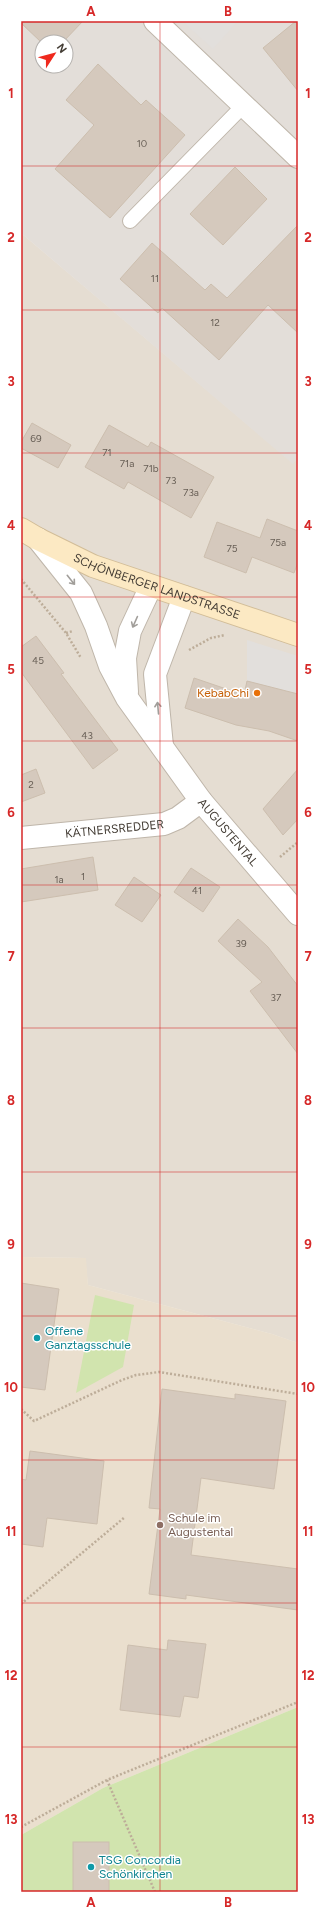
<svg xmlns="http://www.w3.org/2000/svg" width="319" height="1913" font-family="Figtree,sans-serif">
<rect width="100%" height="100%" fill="#f1ece4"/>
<path fill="#e5ddd2" d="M21,233l272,230 5,-5v885l-26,-9 -184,-49 -3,-27 -64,-1z"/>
<path fill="#e3ded9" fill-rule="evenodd" d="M21,21h277v437l-5,6 -272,-231zM42,42h24v24h-24z"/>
<path fill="#eadfce" d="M21,1257l65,1 2,27 184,49 26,9v364l-195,81 -82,47z"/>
<g fill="#d1e4ae">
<path d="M95,1295l39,10 -11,62 -47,26z"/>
<path d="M298,1707v185h-277v-57l82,-47z"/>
</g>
<g fill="#e2dfdc">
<path d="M182,21h56l-25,28z"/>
<path d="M247,640l51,16v38l-51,-13z"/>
</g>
<g fill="#d5c9bd" stroke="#ccbeae">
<path d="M21,21h62l-20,21h-22l-20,-19z"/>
<path d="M296,21h2v70l-35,-43z"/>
<path d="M98,64l43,41 5,-5 39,35 -75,83 -55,-49 39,-44 -28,-25z"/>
<path d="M235,167l32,32 -44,46 -33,-31z"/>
<path d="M298,225v108l-30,-28 -49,55 -57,-52 -4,5 -38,-34 32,-36 53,47 6,-6 16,14z"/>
<path d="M32,423l39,22 -13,23 -37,-20v-6z"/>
<path d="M109,425l39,22 3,-5 63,35 -23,41 -63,-36 -4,7 -39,-22z"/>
<path d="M267,519l31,12v31l-4,11 -42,-16 -6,16 -42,-16 13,-35 43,16z"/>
<path d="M36,636l28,37 -3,1 57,76 -25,19 -72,-97v-25z"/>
<path d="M194,678l50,17 3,-14 51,13v47l-29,-10 -33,-6 -51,-17z"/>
<path d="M36,769l9,24 -24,9v-27z"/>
<path d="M298,769v50l-15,16 -20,-26z"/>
<path d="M93,857l5,33 -77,12v-33z"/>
<path d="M191,868l29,19 -17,25 -29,-20z"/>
<path d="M134,877l27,18 -19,27 -27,-17z"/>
<path d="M238,919l30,28 30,39v68l-48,-63 12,-9 -44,-41z"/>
<path d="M21,1283l38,6 -14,101 -24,-3z"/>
<path d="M162,1389l73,10v-5l51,7 -12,88 -73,-11 -10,77 107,14v41l-112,-15v4l-37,-5 11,-85 -11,-1z"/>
<path d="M30,1451l74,10 -7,63 -50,-6 -4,29 -22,-3v-65l5,1z"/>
<path d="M168,1640l38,4 -8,54 -14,-2 -4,21 -60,-7 8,-65 39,5z"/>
<rect x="73" y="1842" width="36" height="50"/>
</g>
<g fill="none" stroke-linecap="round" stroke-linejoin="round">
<g stroke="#bfb6aa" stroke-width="16">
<path id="service" d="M130,221l114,-116"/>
</g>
<g stroke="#bfb6aa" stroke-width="24">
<g id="minor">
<path d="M155,21l143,136"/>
<path id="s1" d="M21,838l143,-14 14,-6 23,-17"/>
</g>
</g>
<g stroke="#bfb6aa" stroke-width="24">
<g id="tertiary">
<path id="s2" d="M38,539l43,54 15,33 14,40 17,32 74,103 97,113"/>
<path d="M127,692l-2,-34 5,-27 21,-45"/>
<path d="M162,746l-7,-72 29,-77"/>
</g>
</g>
<g stroke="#d2bd98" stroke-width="24">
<g id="secondary">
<path id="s3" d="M21,529l17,10 55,27 205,69"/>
</g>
</g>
<g stroke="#bdad99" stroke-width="2.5" stroke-dasharray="2 2" stroke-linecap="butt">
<path d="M21,579l45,54 15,25"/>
<path d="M66,633l7,-2"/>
<path d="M189,650l22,-12 14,-3"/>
<path d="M280,857l18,-15"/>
<path d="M21,1409l13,12 88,-41 14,-5 23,-3 139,22"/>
<path d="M21,1604l104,-87"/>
<path d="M107,1780l48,112"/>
<path d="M21,1827l86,-47 191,-78"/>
</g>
<use href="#service" stroke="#fff" stroke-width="14"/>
<use href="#minor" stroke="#fff" stroke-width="22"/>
<use href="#tertiary" stroke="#fff" stroke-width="22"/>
<use href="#secondary" stroke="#fce9c3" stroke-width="22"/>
</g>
<defs><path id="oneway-shaft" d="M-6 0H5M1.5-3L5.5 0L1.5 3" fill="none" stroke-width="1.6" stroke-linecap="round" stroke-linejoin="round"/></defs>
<g stroke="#a19e9a">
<use href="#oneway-shaft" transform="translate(71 580) rotate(51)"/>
<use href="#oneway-shaft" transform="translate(135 622) rotate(114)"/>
<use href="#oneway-shaft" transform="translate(158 708) rotate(-95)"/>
</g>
<path fill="none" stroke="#d62828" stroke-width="1" stroke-opacity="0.55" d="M160,21v1871M21,166h277M21,310h277M21,453h277M21,597h277M21,741h277M21,885h277M21,1028h277M21,1172h277M21,1316h277M21,1460h277M21,1603h277M21,1747h277"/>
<circle fill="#e8710a" stroke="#fff" stroke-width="1.5" cx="257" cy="693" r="4"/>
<g fill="#0f9aa8" stroke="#fff" stroke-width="1.5">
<circle cx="37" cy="1338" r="4"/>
<circle cx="91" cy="1867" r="4"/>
</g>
<circle fill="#8d6e63" stroke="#fff" stroke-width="1.5" cx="160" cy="1525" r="4"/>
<g text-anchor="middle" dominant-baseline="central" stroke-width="3" stroke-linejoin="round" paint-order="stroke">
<g font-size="10" fill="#685f56">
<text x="142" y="143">10</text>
<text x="155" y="278">11</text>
<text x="215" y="322">12</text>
<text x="36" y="438">69</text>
<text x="107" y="452">71</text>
<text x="127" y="463">71a</text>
<text x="151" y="468">71b</text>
<text x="171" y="480">73</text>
<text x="191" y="492">73a</text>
<text x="278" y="542">75a</text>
<text x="232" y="548">75</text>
<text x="38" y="660">45</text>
<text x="87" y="735">43</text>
<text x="31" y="784">2</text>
<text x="83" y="876">1</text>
<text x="59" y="879">1a</text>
<text x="197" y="890">41</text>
<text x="241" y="943">39</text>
<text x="276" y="997">37</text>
</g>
<g font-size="12" fill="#433c34" stroke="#fff">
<text stroke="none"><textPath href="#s3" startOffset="148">SCHÖNBERGER LANDSTRASSE</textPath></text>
<text stroke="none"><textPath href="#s1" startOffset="94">KÄTNERSREDDER</textPath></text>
<text stroke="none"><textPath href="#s2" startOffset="352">AUGUSTENTAL</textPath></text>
</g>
<g font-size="12" fill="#c56008" stroke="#fff" text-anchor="end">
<text x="249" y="693">KebabChi</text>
</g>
<g font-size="12" fill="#0d838f" stroke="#fff" text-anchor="start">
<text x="45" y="1331">Offene<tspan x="45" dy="14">Ganztagsschule</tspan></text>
<text x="99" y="1860">TSG Concordia<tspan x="99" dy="14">Schönkirchen</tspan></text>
</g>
<g font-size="12" fill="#785e54" stroke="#fff" text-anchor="start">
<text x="168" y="1518">Schule im<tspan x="168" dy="14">Augustental</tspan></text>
</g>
</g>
<rect width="319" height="1913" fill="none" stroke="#ffffff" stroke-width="44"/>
<g transform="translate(54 54) rotate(54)"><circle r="19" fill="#ffffff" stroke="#b4b1ae"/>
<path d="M0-3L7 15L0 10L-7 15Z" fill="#ef291d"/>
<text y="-6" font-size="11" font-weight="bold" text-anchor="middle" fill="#433c34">N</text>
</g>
<rect x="22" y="22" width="275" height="1869" fill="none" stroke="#d62828" stroke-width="1.5"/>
<g font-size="13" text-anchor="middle" font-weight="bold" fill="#d62828">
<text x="91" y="16">A</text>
<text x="228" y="16">B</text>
<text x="11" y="98">1</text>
<text x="308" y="98">1</text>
<text x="11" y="242">2</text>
<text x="308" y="242">2</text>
<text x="11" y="386">3</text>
<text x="308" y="386">3</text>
<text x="11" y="530">4</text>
<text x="308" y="530">4</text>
<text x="11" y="674">5</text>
<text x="308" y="674">5</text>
<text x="11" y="817">6</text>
<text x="308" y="817">6</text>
<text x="11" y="961">7</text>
<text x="308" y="961">7</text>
<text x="11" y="1105">8</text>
<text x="308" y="1105">8</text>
<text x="11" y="1249">9</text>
<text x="308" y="1249">9</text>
<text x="11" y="1392">10</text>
<text x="308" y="1392">10</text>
<text x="11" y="1536">11</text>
<text x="308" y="1536">11</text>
<text x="11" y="1680">12</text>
<text x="308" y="1680">12</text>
<text x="11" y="1824">13</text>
<text x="308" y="1824">13</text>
<text x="91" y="1907">A</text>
<text x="228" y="1907">B</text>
</g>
</svg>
